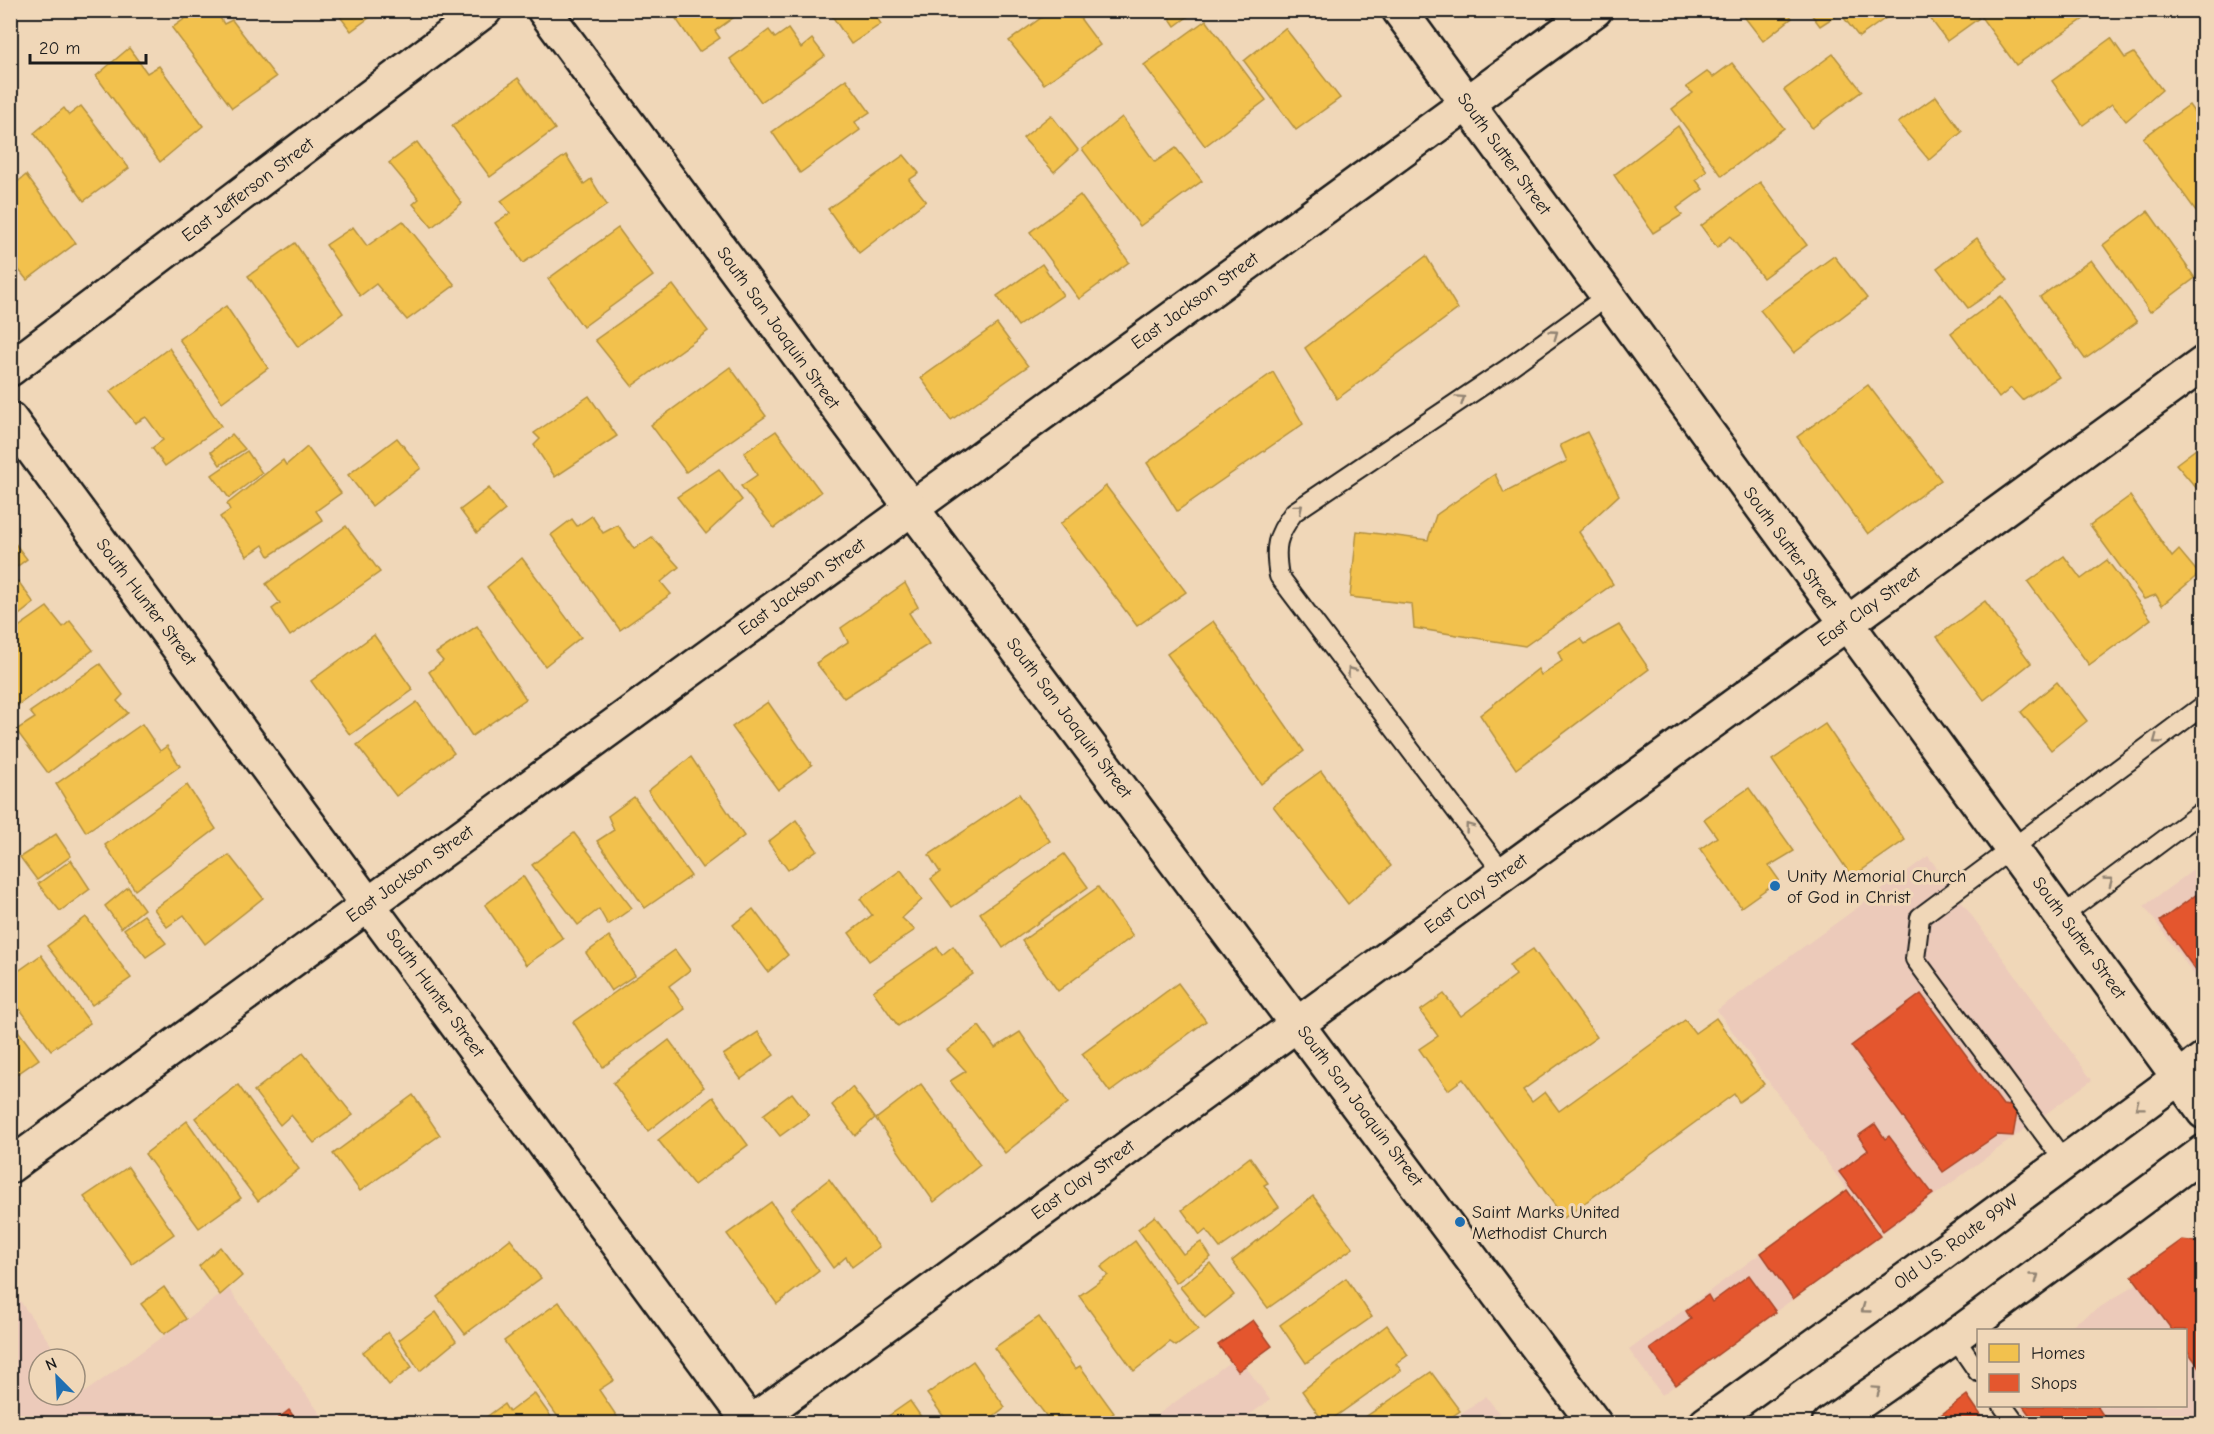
<svg xmlns="http://www.w3.org/2000/svg" width="2214" height="1434" font-family="'Comic Neue',sans-serif">
<rect width="100%" height="100%" fill="#f0d7b8"/>
<filter id="ink" filterUnits="userSpaceOnUse"><feTurbulence type="fractalNoise" baseFrequency=".0167" numOctaves="2"/><feDisplacementMap in="SourceGraphic" scale="12" xChannelSelector="R" yChannelSelector="G"/><feConvolveMatrix kernelMatrix="1 2 1 2 8 2 1 2 1" color-interpolation-filters="sRGB"/></filter>
<g filter="url(#ink)">
<g fill="#eccaba">
<path d="M1928,856l164,224 -430,315 -33,-45 218,-160 -130,-180z"/>
<path d="M2203,863v124l-59,-81z"/>
<path d="M2203,1242v181h-171l-13,-17h167v-76h-122z"/>
<path d="M10,1287l51,72h-22v36h36v-16l10,13 144,-103 98,134h-316z"/>
<path d="M1238,1356l32,44 -32,23 -93,1z"/>
<path d="M1486,1396l20,27h-59z"/>
</g>
<g fill="#f2c14e" stroke="#b2903f" stroke-width="1.5">
<path d="M197,10h18l9,14 8,-4 44,57 -44,31 -60,-80z"/>
<path d="M335,10h45l-29,21z"/>
<path d="M670,10h74l-29,21 5,7 -21,14z"/>
<path d="M828,10h44l9,14 -30,20z"/>
<path d="M1052,10h22l26,35 -56,39 -35,-43z"/>
<path d="M1164,10h33l-22,16z"/>
<path d="M1739,10h47l6,8 -29,23z"/>
<path d="M1808,10h89l-38,27 -19,-24 -20,13z"/>
<path d="M1924,10h49l6,8 -32,23z"/>
<path d="M1990,10h107l-81,55 -35,-48z"/>
<path d="M1206,20l60,80 -61,46 -61,-81z"/>
<path d="M1285,28l55,70 -44,32 -52,-69z"/>
<path d="M788,29l13,19 11,-9 13,17 -64,46 -31,-43 39,-29 6,8z"/>
<path d="M2111,38l14,20 9,-5 28,37 -36,31 -14,-17 -29,21 -31,-44z"/>
<path d="M129,48l18,25 12,-7 44,60 -43,36 -64,-86z"/>
<path d="M1833,54l29,37 -50,37 -28,-38z"/>
<path d="M1732,63l52,65 -62,48 -50,-67 21,-16 -7,-6 21,-15 6,5z"/>
<path d="M518,78l37,51 -65,48 -38,-51z"/>
<path d="M846,79l24,33 -15,10 5,8 -60,43 -28,-41z"/>
<path d="M1936,96l26,36 -33,28 -31,-37z"/>
<path d="M2189,105l15,21v96l-61,-84z"/>
<path d="M81,106l48,62 -45,33 -50,-68 30,-25 5,7z"/>
<path d="M1051,115l27,35 -24,22 -31,-34z"/>
<path d="M1122,117l33,45 21,-14 26,33 -62,45 -58,-77z"/>
<path d="M1678,126l29,45 -11,9 7,9 -26,19 5,7 -29,18 -39,-58z"/>
<path d="M417,142l45,61 -30,24 -19,-23 6,-5 -30,-36z"/>
<path d="M566,155l18,29 7,-5 16,26 -84,58 -28,-40 15,-10 -9,-12z"/>
<path d="M904,155l15,18 -10,7 17,21 -67,52 -31,-44z"/>
<path d="M26,175l50,68 -49,37 -17,-21v-71z"/>
<path d="M1760,182l47,63 -44,33 -33,-42 -13,12 -16,-22z"/>
<path d="M1080,195l49,67 -50,37 -49,-67z"/>
<path d="M2148,211l47,67 -45,34 -47,-67z"/>
<path d="M403,221l52,64 -48,35 -31,-36 -16,12 -34,-51 27,-18 14,19z"/>
<path d="M618,228l35,48 -70,51 -35,-48z"/>
<path d="M1977,238l31,42 -40,28 -31,-40z"/>
<path d="M295,243l48,70 -45,34 -50,-71z"/>
<path d="M1426,256l32,53 -121,90 -32,-51z"/>
<path d="M1834,256l33,42 -73,55 -34,-43z"/>
<path d="M2091,260l46,62 -52,37 -45,-62z"/>
<path d="M1042,264l21,31 -45,31 -21,-30z"/>
<path d="M673,285l35,46 -76,55 -37,-46z"/>
<path d="M2001,296l58,81 -37,23 -11,-12 -12,10 -48,-65z"/>
<path d="M226,306l42,62 -46,34 -43,-63z"/>
<path d="M997,324l31,42 -77,54 -30,-42z"/>
<path d="M169,348l52,78 -56,40 -13,-18 11,-8 -17,-23 -11,6 -25,-31z"/>
<path d="M730,367l36,49 -80,56 -35,-47z"/>
<path d="M1273,372l30,52 -126,87 -30,-48z"/>
<path d="M1868,385l73,95 -73,54 -71,-97z"/>
<path d="M589,396l28,40 -62,41 -21,-32 6,-6 -6,-6z"/>
<path d="M776,431l45,61 -47,36 -33,-42 16,-11 -13,-22z"/>
<path d="M1587,432l32,63 -40,37 34,52 -88,62 -111,-18 -2,-24 -62,-7 7,-66 71,9 8,-25 59,-41 9,19 63,-32 -7,-16z"/>
<path d="M232,434l13,15 -25,16 -9,-13z"/>
<path d="M397,438l24,30 -49,38 -24,-31z"/>
<path d="M2204,443v54l-28,-33z"/>
<path d="M307,447l34,46 -25,18 7,10 -54,35 -6,-11 -16,11 -27,-39 10,-7 -3,-6 56,-44 3,5z"/>
<path d="M247,451l15,22 -33,25 -17,-23z"/>
<path d="M719,469l23,31 -36,34 -29,-37z"/>
<path d="M1106,486l80,106 -49,34 -77,-102z"/>
<path d="M489,488l16,22 -28,23 -17,-23z"/>
<path d="M2130,496l42,61 7,-7 20,24 -37,31 -6,-10 -12,4 -54,-74z"/>
<path d="M592,516l11,17 15,-8 16,24 18,-12 27,30 -18,15 10,12 -51,36 -69,-95 21,-16 5,7z"/>
<path d="M346,526l34,46 -90,64 -18,-27 8,-6 -14,-19z"/>
<path d="M10,537l17,22 -17,13z"/>
<path d="M2064,556l17,23 26,-19 44,59 -62,46 -61,-83z"/>
<path d="M522,558l59,79 -36,29 -58,-79z"/>
<path d="M18,581l16,22 -24,19v-35z"/>
<path d="M905,583l13,24 -9,6 20,31 -85,54 -28,-35 32,-21 -7,-14z"/>
<path d="M1985,601l46,62 -47,37 -47,-63z"/>
<path d="M47,607l16,20 7,-6 23,29 -83,61v-78z"/>
<path d="M1213,621l91,130 -43,33 -94,-130z"/>
<path d="M1619,625l30,44 -133,100 -36,-54 58,-46 3,6 21,-14 -4,-9 23,-13 4,5z"/>
<path d="M477,626l49,73 -54,37 -43,-64 14,-11 -7,-8z"/>
<path d="M374,635l39,55 -63,45 -39,-54z"/>
<path d="M100,664l23,31 -6,6 11,12 -80,60 -32,-43 19,-12 -5,-6z"/>
<path d="M2057,682l30,39 -36,29 -30,-38z"/>
<path d="M417,702l37,51 -58,43 -39,-51z"/>
<path d="M768,702l44,63 -34,25 -46,-63z"/>
<path d="M142,724l18,27 7,-5 13,20 -94,66 -30,-48z"/>
<path d="M1825,724l80,116 -53,37 -80,-117z"/>
<path d="M691,757l53,79 -42,32 -54,-77z"/>
<path d="M1321,771l70,95 -43,38 -75,-98z"/>
<path d="M187,785l29,44 -81,61 -30,-45z"/>
<path d="M1749,788l45,63 -25,15 10,14 -38,27 -41,-58 17,-12 -13,-18z"/>
<path d="M1019,794l31,47 -98,66 -21,-28 9,-7 -11,-17z"/>
<path d="M634,797l57,79 -46,32 -48,-67 17,-11 -6,-14z"/>
<path d="M796,820l21,30 -29,20 -20,-28z"/>
<path d="M574,833l58,75 -24,17 -9,-16 -21,16 -46,-60z"/>
<path d="M56,834l15,22 -34,24 -17,-23z"/>
<path d="M1064,854l24,33 -85,61 -23,-35z"/>
<path d="M229,855l34,43 -58,46 -21,-29 -17,12 -13,-18z"/>
<path d="M71,860l19,29 -30,22 -22,-27z"/>
<path d="M901,870l21,30 -20,18 13,12 -46,31 -20,-28 23,-18 -12,-16z"/>
<path d="M523,876l40,63 -37,26 -41,-60z"/>
<path d="M128,887l16,22 -23,19 -16,-22z"/>
<path d="M1098,887l35,49 -75,55 -36,-50z"/>
<path d="M753,909l35,46 -20,17 -35,-47z"/>
<path d="M144,915l22,28 -20,14 -22,-28z"/>
<path d="M86,917l45,61 -39,27 -45,-59z"/>
<path d="M609,936l26,39 -24,16 -25,-38z"/>
<path d="M953,946l20,28 -75,52 -25,-35 64,-44 5,8z"/>
<path d="M1533,949l64,88 -74,53 9,12 13,-10 14,19 126,-91 10,13 21,-15 48,66 -25,18 -5,-8 -170,124 -101,-139 -15,11 -29,-41 19,-13 -18,-25 24,-17 17,22 55,-41 -7,-10z"/>
<path d="M675,950l15,20 -21,16 16,23 -82,58 -30,-45z"/>
<path d="M41,955l49,68 -39,27 -41,-54v-19z"/>
<path d="M1178,983l28,38 -96,71 -28,-38z"/>
<path d="M10,1020l29,39 -29,20z"/>
<path d="M979,1026l16,22 25,-16 48,71 -63,50 -55,-72 16,-10 -19,-21z"/>
<path d="M758,1032l16,23 -33,24 -18,-24z"/>
<path d="M669,1040l35,47 -56,44 -35,-48z"/>
<path d="M303,1053l50,62 -39,28 -23,-28 -11,10 -26,-34z"/>
<path d="M921,1084l59,81 -46,37 -58,-83z"/>
<path d="M238,1085l61,84 -41,32 -63,-83z"/>
<path d="M852,1087l23,31 -20,18 -23,-31z"/>
<path d="M792,1093l17,22 -29,21 -17,-21z"/>
<path d="M413,1095l27,40 -80,56 -27,-37z"/>
<path d="M713,1097l35,48 -54,40 -36,-45z"/>
<path d="M187,1121l54,77 -42,30 -54,-74z"/>
<path d="M1250,1157l18,26 -4,2 15,22 -59,41 -14,-18 -6,5 -18,-25z"/>
<path d="M128,1167l46,67 -42,30 -48,-67z"/>
<path d="M829,1179l50,68 -27,20 -6,-10 -13,11 -42,-59z"/>
<path d="M1313,1196l40,52 -85,60 -36,-47z"/>
<path d="M771,1202l48,69 -42,33 -50,-70z"/>
<path d="M1155,1216l28,38 18,-12 10,15 -35,26 -38,-54z"/>
<path d="M510,1239l31,39 -76,56 -28,-37z"/>
<path d="M1135,1241l63,89 -22,16 -6,-4 -36,29 -55,-75 29,-21 -7,-8z"/>
<path d="M220,1247l22,29 -22,19 -21,-29z"/>
<path d="M1210,1263l24,32 -29,23 -25,-31z"/>
<path d="M1346,1278l26,39 -66,46 -26,-38z"/>
<path d="M164,1287l22,32 -22,15 -23,-30z"/>
<path d="M559,1302l55,78 -15,10 23,34h-59l-59,-83z"/>
<path d="M436,1312l20,29 -36,30 -21,-31z"/>
<path d="M1039,1317l36,52 5,-3 34,47 -16,11h-31l-7,-9 -9,7 -57,-74z"/>
<path d="M1387,1325l21,30 -12,9 5,6 -76,54 -23,-33z"/>
<path d="M388,1332l24,35 -23,18 -26,-33z"/>
<path d="M973,1361l32,46 -14,11 5,6h-47l-22,-30z"/>
<path d="M1431,1372l29,39 -19,13h-73l-4,-6z"/>
<path d="M534,1393l22,31h-79l27,-20 5,8z"/>
<path d="M910,1401l16,23h-49z"/>
</g>
<g fill="#e4572e" stroke="#a84529" stroke-width="1.5">
<path d="M2204,889v93l-44,-61z"/>
<path d="M1921,994l82,111 15,2 -5,29 -16,-1 -54,37 -92,-126z"/>
<path d="M1875,1124l10,15 4,-3 44,58 -50,37 -44,-59 29,-22 -10,-14z"/>
<path d="M1847,1190l33,46 -87,63 -32,-46z"/>
<path d="M2182,1240l22,3v131l-18,-25v-19h-14l-40,-54z"/>
<path d="M1749,1275l27,37 -100,73 -26,-36 41,-30 -5,-8 22,-16 4,7z"/>
<path d="M1253,1320l19,26 -34,25 -20,-26z"/>
<path d="M1967,1395l20,29h-58z"/>
<path d="M2023,1406h74l12,18h-73z"/>
<path d="M289,1410l10,14h-28z"/>
</g>
<g fill="none" stroke-linecap="round" stroke-linejoin="round">
<g stroke="#1c1c1c" stroke-width="22">
<g id="lane">
<path d="M1504,874l-225,-298c-5,-29 -3,-40 15,-64l213,-143 100,-73"/>
<path d="M2062,916l142,-106"/>
<path d="M2065,1162l-150,-203 5,-42 284,-212"/>
<path d="M1954,1337l24,35"/>
<path d="M2003,1406l13,18"/>
</g>
</g>
<g stroke="#1c1c1c" stroke-width="38">
<g id="street">
<path d="M1399,10l805,1102"/>
<path d="M10,369l475,-359"/>
<path d="M10,419l741,1005"/>
<path d="M10,1166l1585,-1156"/>
<path d="M749,1424l1455,-1061"/>
</g>
</g>
<g stroke="#1c1c1c" stroke-width="38">
<path id="secondary" d="M544,10l367,497 684,917"/>
</g>
<g stroke="#1c1c1c" stroke-width="38">
<g id="primary">
<path d="M1706,1424l205,-148 293,-217"/>
<path d="M1829,1424l125,-87 250,-185"/>
</g>
</g>
<use href="#lane" stroke="#f0d7b8" stroke-width="18"/>
<use href="#street" stroke="#f0d7b8" stroke-width="33"/>
<use href="#secondary" stroke="#f0d7b8" stroke-width="33"/>
<use href="#primary" stroke="#f0d7b8" stroke-width="33"/>
</g>
<defs><path id="oneway-chevron" d="M-2-3.5L2.5 0L-2 3.5" fill="none" stroke-width="1.6" stroke-linecap="round" stroke-linejoin="round" transform="scale(1.5)"/></defs>
<g stroke="#918372">
<use href="#oneway-chevron" transform="translate(1554 334) rotate(-36)"/>
<use href="#oneway-chevron" transform="translate(1461 399) rotate(-34)"/>
<use href="#oneway-chevron" transform="translate(1299 508) rotate(-40)"/>
<use href="#oneway-chevron" transform="translate(1351 671) rotate(-127)"/>
<use href="#oneway-chevron" transform="translate(2157 740) rotate(143)"/>
<use href="#oneway-chevron" transform="translate(1469 827) rotate(-127)"/>
<use href="#oneway-chevron" transform="translate(2109 881) rotate(-37)"/>
<use href="#oneway-chevron" transform="translate(2139 1106) rotate(143)"/>
<use href="#oneway-chevron" transform="translate(2035 1277) rotate(-36)"/>
<use href="#oneway-chevron" transform="translate(1865 1309) rotate(144)"/>
<use href="#oneway-chevron" transform="translate(1877 1390) rotate(-35)"/>
</g>
</g>
<g fill="#1f6fb2" stroke="#f0d7b8" stroke-width="2">
<circle cx="1775" cy="886" r="6"/>
<circle cx="1460" cy="1222" r="6"/>
</g>
<g text-anchor="middle" dominant-baseline="central" stroke-width="6" stroke-linejoin="round" paint-order="stroke">
<g font-size="18" fill="#1c1c1c" stroke="#f0d7b8">
<text transform="translate(1504 154) rotate(54)">South Sutter Street</text>
<text transform="translate(248 190) rotate(-37)">East Jefferson Street</text>
<text transform="translate(1195 301) rotate(-36)">East Jackson Street</text>
<text transform="translate(778 328) rotate(54)">South San Joaquin Street</text>
<text transform="translate(1790 548) rotate(54)">South Sutter Street</text>
<text transform="translate(802 587) rotate(-36)">East Jackson Street</text>
<text transform="translate(146 602) rotate(53)">South Hunter Street</text>
<text transform="translate(1869 607) rotate(-36)">East Clay Street</text>
<text transform="translate(1069 718) rotate(53)">South San Joaquin Street</text>
<text transform="translate(410 874) rotate(-36)">East Jackson Street</text>
<text transform="translate(1476 894) rotate(-36)">East Clay Street</text>
<text transform="translate(2079 938) rotate(54)">South Sutter Street</text>
<text transform="translate(435 993) rotate(54)">South Hunter Street</text>
<text transform="translate(1360 1106) rotate(53)">South San Joaquin Street</text>
<text transform="translate(1083 1180) rotate(-36)">East Clay Street</text>
<text transform="translate(1956 1242) rotate(-36)">Old U.S. Route 99W</text>
</g>
<g font-size="18" fill="#1c1c1c" stroke="#f0d7b8" text-anchor="start">
<text x="1787" y="876">Unity Memorial Church<tspan x="1787" dy="21">of God in Christ</tspan></text>
<text x="1472" y="1212">Saint Marks United<tspan x="1472" dy="21">Methodist Church</tspan></text>
</g>
</g>
<rect width="2214" height="1434" fill="none" stroke="#f0d7b8" stroke-width="36"/>
<rect x="18" y="18" width="2178" height="1398" fill="none" stroke="#1c1c1c" stroke-width="2" filter="url(#ink)"/>
<rect x="1977" y="1329" width="210" height="78" fill="#f0d7b8" stroke="#9b8c7a" stroke-width="1.5"/>
<rect x="1989" y="1344" width="30" height="18" fill="#f2c14e" stroke="#9b8c7a" stroke-width="1.5"/>
<text x="2031" y="1359" font-size="18" fill="#1c1c1c">Homes</text>
<rect x="1989" y="1374" width="30" height="18" fill="#e4572e" stroke="#9b8c7a" stroke-width="1.5"/>
<text x="2031" y="1389" font-size="18" fill="#1c1c1c">Shops</text>
<g transform="translate(57 1377) rotate(336)"><circle r="28" fill="#f0d7b8" stroke="#9b8c7a" stroke-width="1.5"/>
<path d="M0-4.5L10 22L0 15L-10 22Z" fill="#1f6fb2"/>
<text y="-9" font-size="16" font-weight="bold" text-anchor="middle" fill="#1c1c1c">N</text>
</g>
<path d="M30 54v9h116v-9" fill="none" stroke="#1c1c1c" stroke-width="3"/>
<text x="39" y="54" font-size="18" fill="#1c1c1c" stroke="#f0d7b8" stroke-width="4.5" paint-order="stroke">20 m</text>
</svg>
